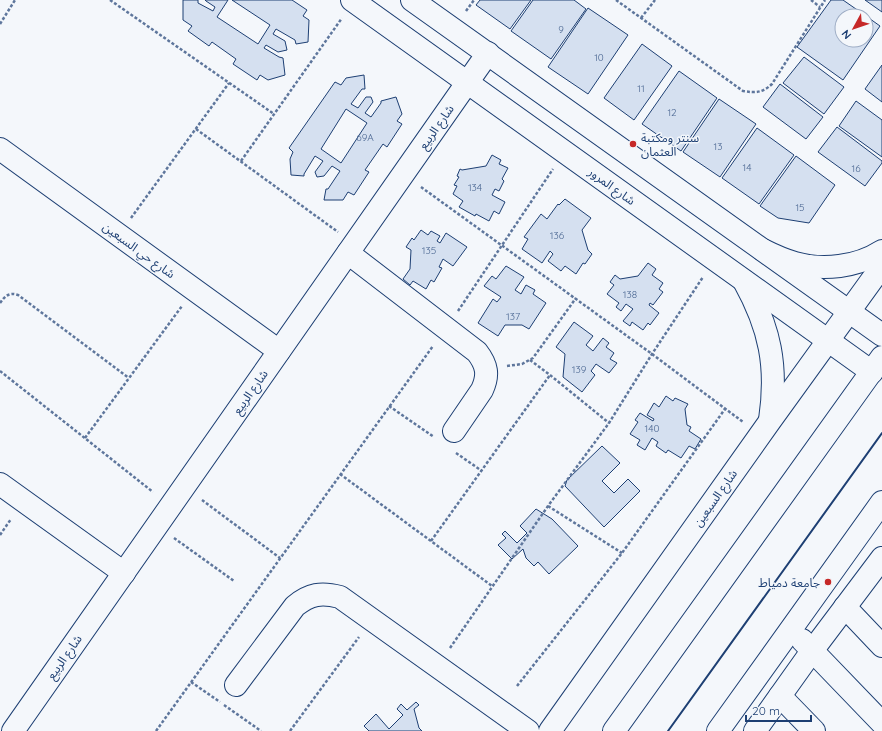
<svg xmlns="http://www.w3.org/2000/svg" width="882" height="731" font-family="Quicksand,'Noto Sans Arabic',sans-serif">
<rect width="100%" height="100%" fill="#f4f7fb"/>
<g fill="#d5e0f0" stroke="#1d3f73" fill-rule="evenodd">
<path d="M183,0h15v3l15,8 2,-4 -9,-6 -1,-1h23l-11,17 41,27 12,-19 -38,-25h60l15,10 -4,6 6,4 -1,22 -12,2 -1,-4 -19,-11 -3,5 12,7 2,9 -9,2 -12,-7 -2,3 15,9 4,1 2,17 -17,5 -8,-5 -3,5 -24,-16 3,-5 -24,-17 -3,4 -21,-15 4,-5 -9,-6z"/>
<path d="M480,0h51l-21,29 -34,-24z"/>
<path d="M533,0h41l12,9 -35,50 -40,-28z"/>
<path d="M831,0h12l23,16h-24v24h24v-24l14,10 -37,54 -46,-33z"/>
<path d="M865,0h17v12z"/>
<path d="M588,8l40,27 -40,59 -40,-27z"/>
<path d="M642,44l30,22 -38,54 -30,-22z"/>
<path d="M804,57l40,30 -20,27 -41,-31z"/>
<path d="M882,65v37l-17,-13z"/>
<path d="M679,71l38,27 -36,53 -39,-27z"/>
<path d="M364,75l1,14h-3l-11,15 7,4 8,-11h5l2,5 -8,11 6,4 10,-14v-2l15,-4 6,17 -5,7 5,3 -15,23 -4,-3 -18,26 4,2 -15,23 -6,-3 -5,8h-19l2,-11h2l12,-18 -8,-5 -8,10 -7,1 -2,-5 8,-11 -8,-5 -11,18v2l-13,-1 -1,-16 3,-7 -4,-4 46,-66 6,3 5,-7zM346,109l21,14 -26,40 -20,-14z"/>
<path d="M780,84l43,33 -17,22 -43,-32z"/>
<path d="M719,99l37,25 -36,53 -37,-25z"/>
<path d="M856,101l26,19v37l-43,-31z"/>
<path d="M837,127l45,34v2l-17,23 -47,-34z"/>
<path d="M757,128l37,27 -35,49 -37,-26z"/>
<path d="M492,155l9,5 -2,4 9,4 -6,11 2,2 -5,10 -4,-2 -3,6 13,7 -6,12 -5,-3 -5,10 -13,-7 -1,2 -16,-9 4,-6 -10,-7 4,-8 -3,-1 5,-8 -2,-1 3,-7 2,1 24,-4z"/>
<path d="M796,156l39,29 -26,38 -31,-5 -18,-12z"/>
<path d="M565,199l26,19 -9,12 6,20 4,4 -7,10 -2,-1 -7,11 -11,-8 -4,5 -13,-10 5,-7 -3,-3 -8,12 -20,-14 6,-10 -4,-2 17,-23 6,5 11,-15 1,1z"/>
<path d="M421,230l7,5 3,-4 9,5 -3,5 3,2 6,-10 21,14 -14,19 -10,-7 -4,8 3,1 -8,14 -3,-2 -5,9 -13,-8 -3,4 -7,-6 7,-10 1,-19 -5,-3 6,-9 2,2z"/>
<path d="M648,263l8,6 -4,6 11,8 -4,6 4,3 -10,13 -3,-2 -1,2 10,8 -9,12 -2,-2 -5,7 -11,-8 -2,4 -7,-5 10,-12 -7,-5 -5,7 -5,-4 3,-4 -12,-9 7,-9 -4,-3 5,-7 5,4 18,-3z"/>
<path d="M506,266l18,11 -9,13 6,4 5,-9 9,5 -2,4 13,9 -17,26 -7,-4h-17l-7,11 -20,-13 15,-24 4,3 4,-5 -17,-11 8,-10 4,3z"/>
<path d="M574,322l19,14 -7,9 7,6 10,-13 6,5 -3,4 8,6 -4,6 7,4 -8,10 -13,-9 -5,7 4,4 -13,17 -19,-15 2,-23 -9,-7z"/>
<path d="M666,396l7,5 2,-3 13,6 -3,5 2,16 4,2 -2,4 12,8 -6,10 -6,-3 -8,12 -13,-8 -2,3 -10,-7 2,-4 -6,-4 -7,12 -8,-5 3,-5 -10,-6 8,-12 -3,-2 5,-7 13,8 1,-2 -7,-4 7,-12 5,4z"/>
<path d="M602,446l18,17 -18,18 12,12 14,-14 12,12 -36,36 -39,-41 2,-6z"/>
<path d="M536,509l16,10 26,27 -29,28 -11,-12 -4,4 -8,-8 -3,-9 -11,10 -14,-14 8,-7 -4,-4 3,-3 12,12 10,-10 -7,-7z"/>
<path d="M416,702l3,3 -5,4 5,19 3,3h-53l-5,-5 12,-12 13,15 14,-14 -6,-6 4,-5 6,6z"/>
</g>
<g fill="none" stroke-linecap="round" stroke-linejoin="round">
<g stroke="#1d3f73" stroke-width="24">
<g id="minor">
<path d="M352,0l520,372"/>
<path d="M412,0l470,335"/>
<path d="M0,149l279,202"/>
<path d="M348,253l129,99c10,13 12,23 5,38l-28,41"/>
<path d="M0,484l124,89"/>
<path d="M845,607l37,39"/>
<path d="M802,640l80,83"/>
<path d="M236,685l59,-79c15,-12 26,-14 45,-9l188,134"/>
<path d="M780,696l34,35"/>
<path d="M13,731l475,-678"/>
<path d="M718,731l164,-229"/>
<path d="M755,731l57,-80 70,-93"/>
</g>
</g>
<g stroke="#1d3f73" stroke-width="24">
<g id="major">
<path d="M763,250c10,5 21,10 32,13 28,8 62,4 87,-12"/>
<path d="M744,281c26,47 34,85 26,139"/>
<path d="M550,731l220,-310 112,-155"/>
<path d="M614,731l268,-374"/>
</g>
</g>
<g stroke="#5e769c" stroke-width="2.5" stroke-dasharray="3 2" stroke-linecap="butt">
<path d="M110,0l164,114"/>
<path d="M616,0l127,91c13,2 19,2 29,-7l53,-84"/>
<path d="M811,0l9,7"/>
<path d="M466,11l8,-11"/>
<path d="M641,18l14,-18"/>
<path d="M0,24l15,-24"/>
<path d="M196,129l142,103"/>
<path d="M241,161l101,-143"/>
<path d="M421,187l231,167 91,68"/>
<path d="M131,218l98,-135"/>
<path d="M0,303c5,-7 9,-11 18,-8l111,83"/>
<path d="M458,311l95,-142"/>
<path d="M530,360l20,15 59,48"/>
<path d="M507,366l15,-2 11,-6 43,-60"/>
<path d="M0,371l153,121"/>
<path d="M389,406l45,31"/>
<path d="M85,438l97,-132"/>
<path d="M456,453l26,18"/>
<path d="M340,474l152,112"/>
<path d="M202,500l78,58"/>
<path d="M548,506l74,47"/>
<path d="M0,535l11,-16"/>
<path d="M174,538l60,43"/>
<path d="M431,541l119,-166"/>
<path d="M450,648l98,-142 61,-83 43,-69 51,-77"/>
<path d="M191,682l29,20"/>
<path d="M517,686l105,-133 103,-144"/>
<path d="M224,705l37,26"/>
<path d="M156,731l277,-385"/>
<path d="M290,731l69,-94"/>
</g>
<use href="#minor" stroke="#f4f7fb" stroke-width="22"/>
<use href="#major" stroke="#f4f7fb" stroke-width="22"/>
<path stroke="#1d3f73" stroke-width="2" d="M668,731l214,-298"/>
</g>
<g fill="#c62828" stroke="#f4f7fb" stroke-width="1.5">
<circle cx="633" cy="144" r="4"/>
<circle cx="828" cy="582" r="4"/>
</g>
<g text-anchor="middle" dominant-baseline="central" stroke-width="3" stroke-linejoin="round" paint-order="stroke">
<g font-size="10" fill="#4b6792">
<text x="561" y="29">9</text>
<text x="599" y="57">10</text>
<text x="641" y="88">11</text>
<text x="672" y="112">12</text>
<text x="365" y="137">69A</text>
<text x="718" y="146">13</text>
<text x="747" y="167">14</text>
<text x="856" y="168">16</text>
<text x="475" y="187">134</text>
<text x="800" y="207">15</text>
<text x="557" y="235">136</text>
<text x="429" y="250">135</text>
<text x="630" y="294">138</text>
<text x="513" y="316">137</text>
<text x="579" y="369">139</text>
<text x="652" y="428">140</text>
</g>
<g font-size="12" fill="#1d3f73" stroke="#f4f7fb">
<text transform="translate(436 127) rotate(-55)">شارع الربيع</text>
<text transform="translate(612 186) rotate(36)">شارع المرور</text>
<text transform="translate(139 250) rotate(36)">شارع حي السبعين</text>
<text transform="translate(250 392) rotate(-55)">شارع الربيع</text>
<text transform="translate(715 498) rotate(-55)">شارع السبعين</text>
<text transform="translate(64 657) rotate(-55)">شارع الربيع</text>
</g>
<g font-size="12" fill="#1d3f73" stroke="#f4f7fb" text-anchor="start">
<text x="641" y="137">سنتر ومكتبة<tspan x="641" dy="14">العثمان</tspan></text>
<text x="820" y="582" text-anchor="end">جامعة دمياط</text>
</g>
</g>
<g transform="translate(854 28) rotate(230)"><circle r="19" fill="#f4f7fb" stroke="#9eadc5"/>
<path d="M0-3L7 15L0 10L-7 15Z" fill="#c62828"/>
<text y="-6" font-size="11" font-weight="bold" text-anchor="middle" fill="#1d3f73">N</text>
</g>
<path d="M746 715v6h65v-6" fill="none" stroke="#1d3f73" stroke-width="2"/>
<text x="752" y="715" font-size="12" fill="#1d3f73" stroke="#f4f7fb" stroke-width="3" paint-order="stroke">20 m</text>
</svg>
